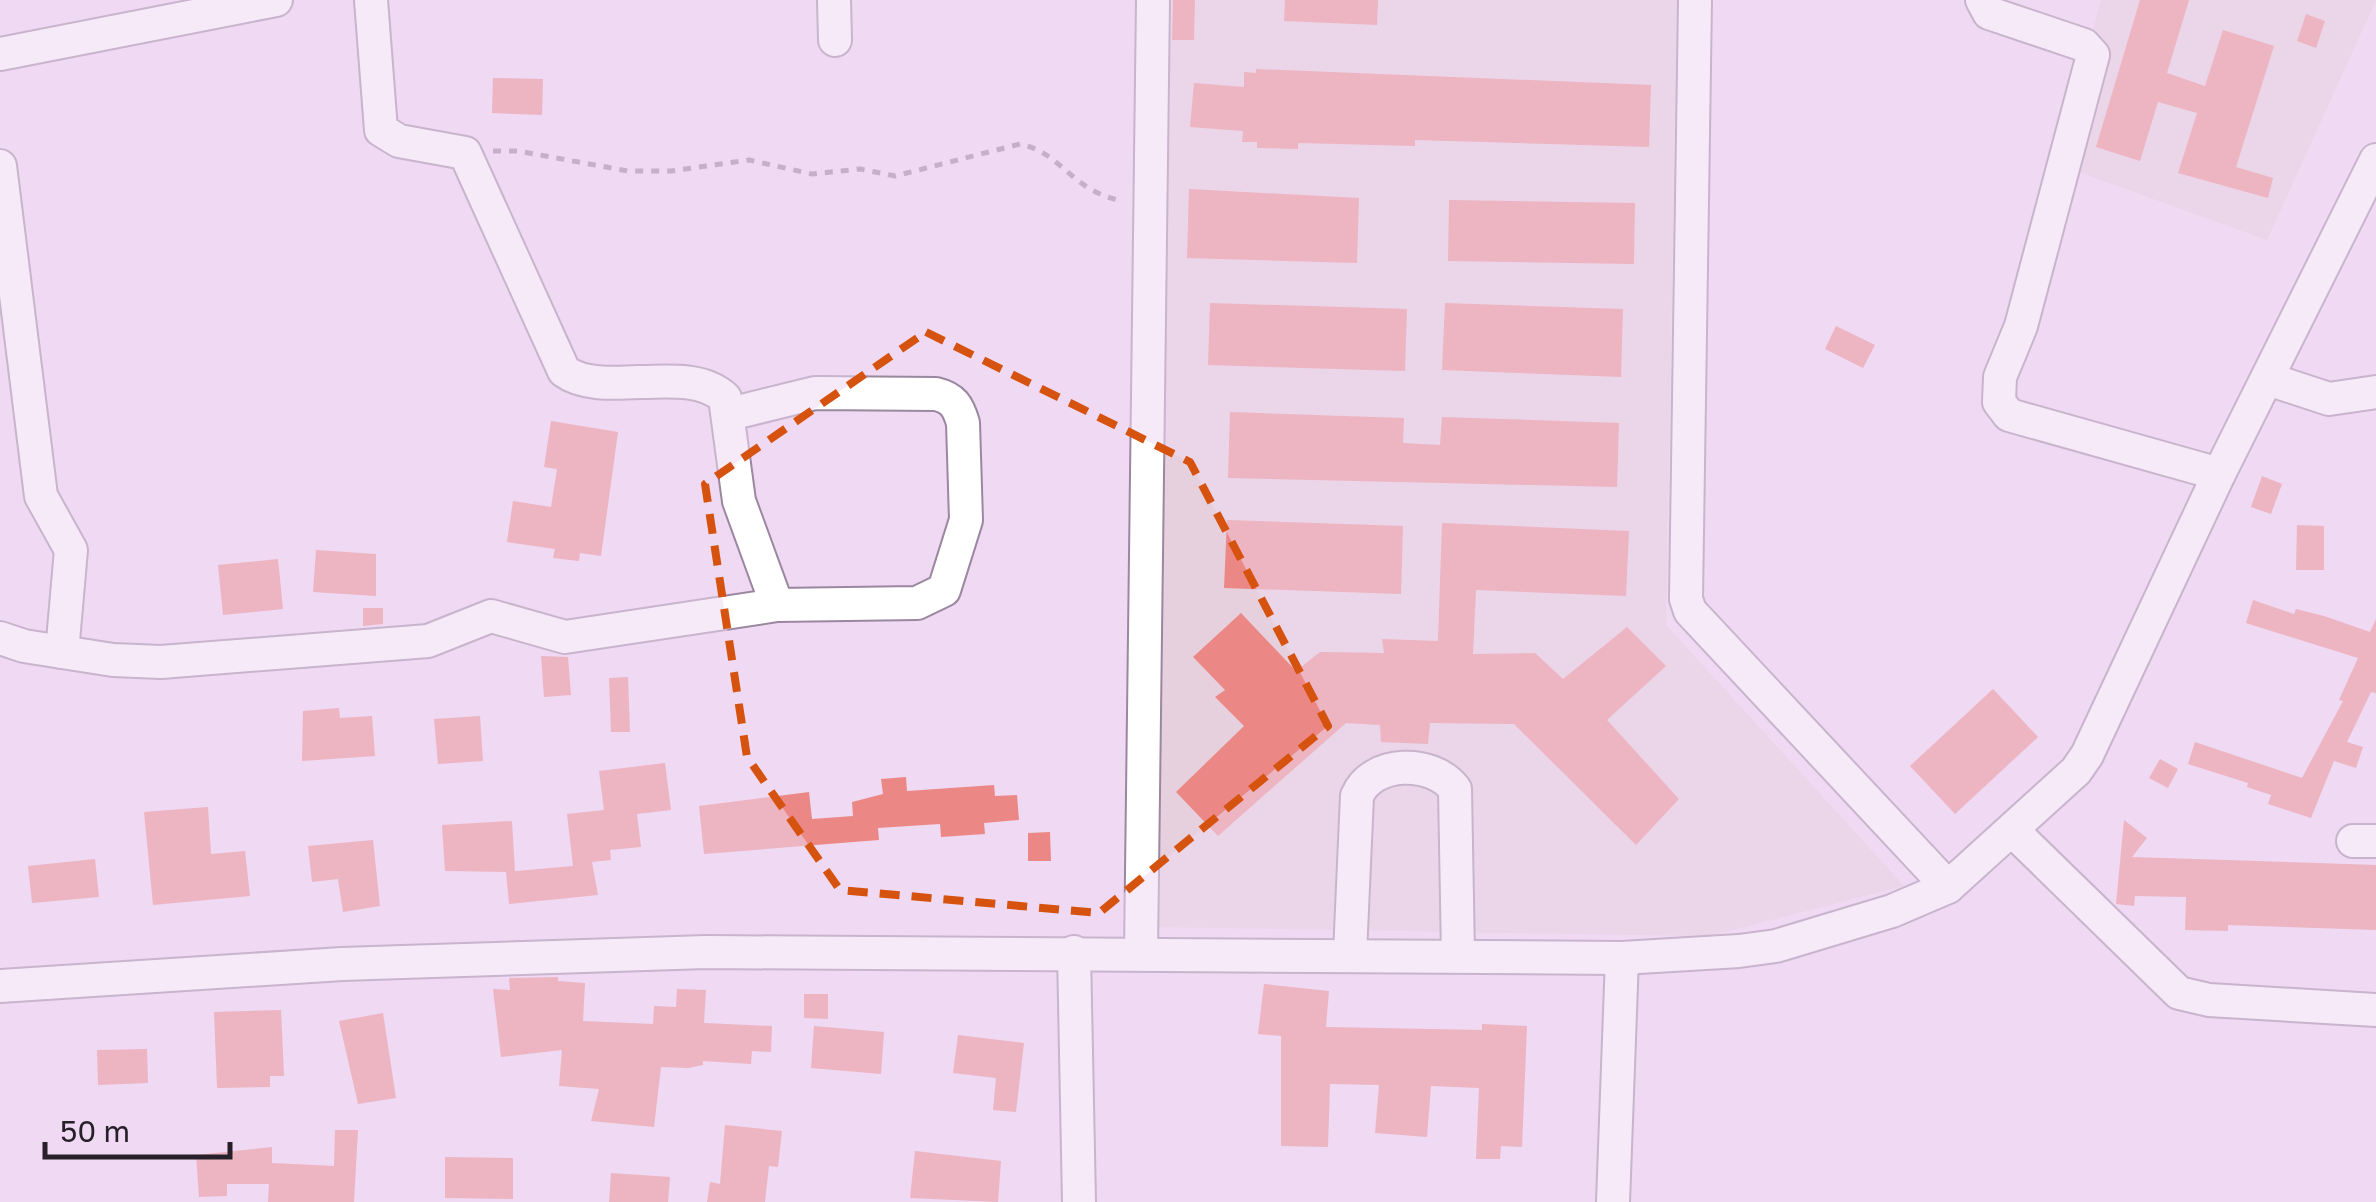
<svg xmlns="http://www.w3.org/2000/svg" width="2376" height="1202" font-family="'Golos Text',sans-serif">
<rect width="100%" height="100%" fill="#efd9f3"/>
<g fill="#e7d0dd">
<path d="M1169,0h508l-11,625 238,261 -196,50 -549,-9z"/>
<path d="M2101,0h275l-109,240 -191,-69 -11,-36z"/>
</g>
<g fill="#eb8886">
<path d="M1173,0h22l-1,40h-22z"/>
<path d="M1285,0h93l-1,25 -93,-4z"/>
<path d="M2140,0h49l-22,73 38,13 18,-56 51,16 -38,121 37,11 -5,20 -90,-25 19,-60 -39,-11 -18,59 -44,-14z"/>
<path d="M2306,14l19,7 -9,27 -19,-7z"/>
<path d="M1256,69l395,16 -2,62 -234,-7v6l-117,-3v6l-41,-1v-6h-15l1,-11 -53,-4 4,-44 50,4v-15l12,1z"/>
<path d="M493,78l50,1 -1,36 -50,-2z"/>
<path d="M1189,189l170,9 -2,65 -170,-5z"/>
<path d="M1449,200l186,3 -1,61 -186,-3z"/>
<path d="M1210,303l197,6 -2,62 -197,-6z"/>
<path d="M1445,303l178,6 -2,68 -179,-7z"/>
<path d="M1836,326l39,19 -12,23 -38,-19z"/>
<path d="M1230,412l174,6 -1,25 37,2 2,-28 177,6 -2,64 -389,-9z"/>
<path d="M551,421l67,11 -17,124 -21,-3 -1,8 -26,-3 2,-9 -48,-7 6,-41 38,6 6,-38 -13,-2z"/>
<path d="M2262,476l20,8 -11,30 -20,-7z"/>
<path d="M1227,520l176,6 -2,68 -177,-6z"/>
<path d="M1442,523l187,8 -3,65 -150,-6 -3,64 62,-1 28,26 64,-52 39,39 -59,54 72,79 -43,46 -122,-121 -84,-1 -2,21 -47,-2 -1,-17 -34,-2 -128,113 -42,-44 68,-66 -29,-29 10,-7 -32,-33 48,-44 55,58 24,-19 64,1 -2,-14 56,2z"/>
<path d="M2297,525l27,1v44h-28z"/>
<path d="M316,550l60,4v42l-63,-4z"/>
<path d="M278,559l5,50 -60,6 -5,-50z"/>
<path d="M2253,600l41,14 2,-5 28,7 46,16 6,-13v74l-5,-1 -24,50 16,5 -7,21 -22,-7 -23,57 -43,-14 3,-9 -24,-8 1,-4 -60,-19 7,-22 107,36 41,-77 -4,-1 19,-42 -112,-35z"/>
<path d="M363,608h20v16l-20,2z"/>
<path d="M541,656l27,1 3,38 -27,2z"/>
<path d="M628,677l2,55h-19l-2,-54z"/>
<path d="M1993,689l45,48 -83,77 -45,-48z"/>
<path d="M339,708l1,10 32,-2 3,40 -73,5 1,-50z"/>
<path d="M480,716l3,45 -45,3 -4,-45z"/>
<path d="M2160,759l18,10 -10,19 -19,-10z"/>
<path d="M665,763l6,47 -34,4 4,33 -31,3 1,10 -19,2 6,33 -89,9 -3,-32 67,-6 -6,-52 37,-4 -5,-39z"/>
<path d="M906,777l1,14 87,-6 1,11 22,-1 2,25 -35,3 1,11 -44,3 -1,-13 -62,4 1,12 -175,14 -5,-48 110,-14 3,27 41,-3 -1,-14 31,-8 -2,-15z"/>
<path d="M208,807l3,47 34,-3 5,45 -97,9 -9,-93z"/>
<path d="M2124,820l23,18 -15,19 244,8v65l-148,-5v6l-43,-1 1,-33 -51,-1 -1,10 -18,-2z"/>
<path d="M512,821l3,51 -70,-1 -3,-46z"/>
<path d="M1050,832l1,29h-23v-28z"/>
<path d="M373,840l7,66 -37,6 -5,-33 -26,3 -4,-36z"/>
<path d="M95,859l4,38 -67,6 -4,-37z"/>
<path d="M558,977v4l27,2 -2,38 70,3 1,-18 22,1 1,-18 29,1 -2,33 68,3 -1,26 -19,-1 -1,13 -48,-3v4l-15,3 -27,-1 -7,60 -63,-6 8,-32 -40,-3 3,-36 -61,7 -8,-68 17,1 -1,-12z"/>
<path d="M1264,984l65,7 -3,36 156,3v-6l45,2 -5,121 -21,-1 -1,13h-24l3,-71 -48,-2 -4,51 -52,-4 4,-48 -49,-1 -2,63 -47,-1v-110l-23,-2z"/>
<path d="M804,994h24v25l-24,-1z"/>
<path d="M281,1010l3,66h-14v11l-53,1 -3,-76z"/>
<path d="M383,1013l13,85 -38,6 -19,-83z"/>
<path d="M814,1026l70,6 -3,42 -70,-6z"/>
<path d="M958,1035l66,8 -8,69 -23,-2 3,-32 -43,-5z"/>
<path d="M147,1049l1,34 -50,2 -1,-35z"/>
<path d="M725,1125l57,6 -4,36 -9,-1 -4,36h-58l3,-20 10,2z"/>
<path d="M335,1130h23l-4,72h-86l1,-18h-42v12l-28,1 -3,-42 76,-8v16l62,3z"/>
<path d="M915,1151l86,10 -3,41 -88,-4z"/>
<path d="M445,1157l68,1v41l-68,-1z"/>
<path d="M611,1173l59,4 -2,25h-59z"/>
</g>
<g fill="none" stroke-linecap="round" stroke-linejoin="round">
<g stroke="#9b879f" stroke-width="36">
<g id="minor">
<path d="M834,0l1,40"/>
<path d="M1695,0l-9,599 4,12 258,276"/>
<path d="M1982,0l7,13 95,32 9,10 -72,271 -21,51 -1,25 10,13 210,59"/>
<path d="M0,54l276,-54"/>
<path d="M0,166l41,330 30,54 -9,102"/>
<path d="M2268,379l61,20 47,-7"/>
<path d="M730,414l85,-21 121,1c17,4 22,12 27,29l3,97 -22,70 -27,13 -140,2"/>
<path d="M0,638l24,8 89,14 48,2 267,-21 63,-25 74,21 212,-32 -38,-104 -14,-103c-38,-36 -122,2 -161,-27l-99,-218 -66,-12 -18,-11 -10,-130"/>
<path d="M2012,830l167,163 30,7 167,10"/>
<path d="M2353,841h23"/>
<path d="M1074,952l5,250"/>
<path d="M1141,952l12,-952"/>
<path d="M1350,954l7,-158c15,-36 75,-37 98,-7l3,167"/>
<path d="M0,986l342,-22 364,-12 916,6 117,-7 37,-5 116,-35 56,-24 128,-116 11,-16 132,-281 157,-314"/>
<path d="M1613,1202l9,-244"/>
</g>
</g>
<path stroke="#918193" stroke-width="5" stroke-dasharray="8 8" stroke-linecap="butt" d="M493,151h25l110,20h43l78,-11 63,14 48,-5 35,7 125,-32c43,9 50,47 103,57"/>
<use href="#minor" stroke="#fff" stroke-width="32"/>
</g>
<path d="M0 0H2376V1202H0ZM926,332l264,130 138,264 -229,187 -259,-23 -93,-133 -42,-273z" fill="#efd9f3" fill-opacity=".55" fill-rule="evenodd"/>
<path fill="none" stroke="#d5530f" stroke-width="8" stroke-dasharray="20 12" stroke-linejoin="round" d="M926,332l264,130 138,264 -229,187 -259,-23 -93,-133 -42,-273z"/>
<path d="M45 1142v15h185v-15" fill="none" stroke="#282029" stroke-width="5"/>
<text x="60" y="1142" font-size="30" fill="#282029" stroke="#efd9f3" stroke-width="8" paint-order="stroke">50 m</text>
</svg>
